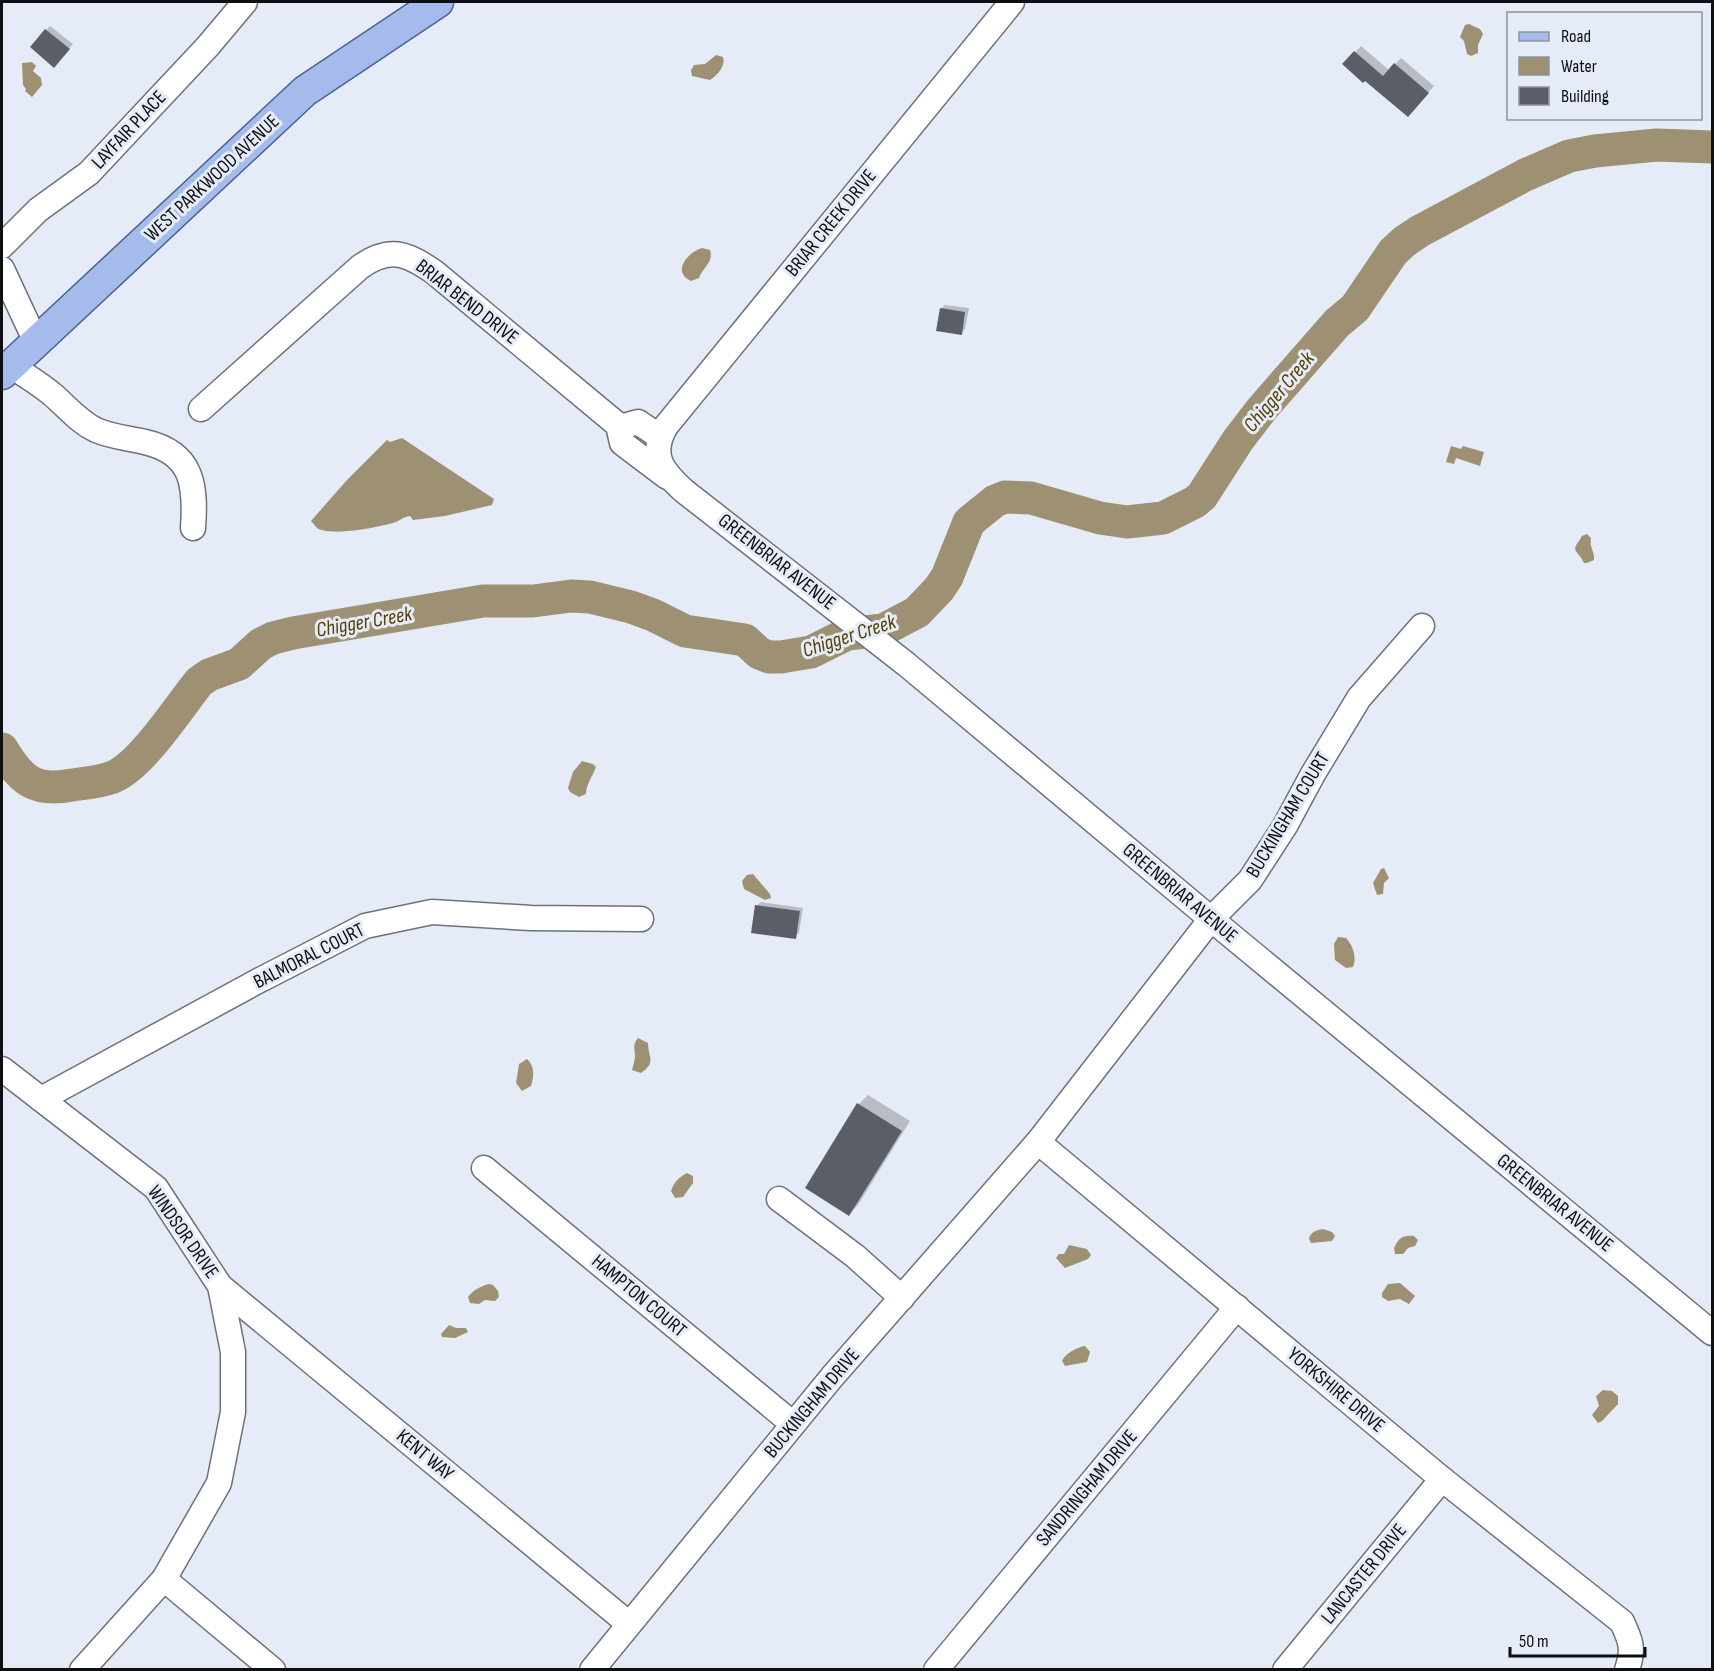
<svg xmlns="http://www.w3.org/2000/svg" width="1714" height="1671" font-family="'Sofia Sans Condensed',sans-serif">
<rect width="100%" height="100%" fill="#e6ecf7"/>
<g fill="#9e9173">
<path d="M1469,24l11,5 3,5 -5,11v8l-7,3 -4,-2 -3,-13 -4,-4 5,-12z"/>
<path d="M716,55l7,2c3,8 -5,18 -13,23l-18,-4 -1,-6 3,-5 11,-1z"/>
<path d="M32,62l4,4 -3,5 8,7 1,7 -10,12 -7,-6 1,-2 -3,-4 -1,-22z"/>
<path d="M702,248l8,2c4,12 -7,17 -11,28l-8,3c-20,-9 -3,-29 11,-33z"/>
<path d="M402,438l92,61 -2,6 -47,11 -32,4 -3,-4c-8,1 -10,5 -17,7 -15,4 -62,14 -76,5 -2,-2 -4,-5 -6,-7l36,-41 40,-40 3,2z"/>
<path d="M1463,446l21,6 -4,14 -24,-8 -2,6 -8,-2 5,-16 10,3z"/>
<path d="M1587,534l4,4c-2,9 4,14 3,22l-7,3h-3c-5,-12 -14,-11 -5,-22 5,-7 0,-4 8,-7z"/>
<path d="M582,761l11,3 3,3c-3,9 -10,17 -10,27l-7,3 -9,-5 -2,-4 5,-16z"/>
<path d="M1384,868l5,10 -5,5 -1,11 -6,1 -4,-12 8,-14z"/>
<path d="M753,874l17,20 1,4 -6,2 -21,-11 -2,-8 5,-6z"/>
<path d="M1338,937l8,1c7,7 11,20 7,29l-7,1 -11,-8 -1,-16z"/>
<path d="M638,1038l10,5c0,14 9,19 -7,30l-9,-3c1,-5 3,-9 3,-14 0,-8 -3,-11 3,-18z"/>
<path d="M527,1059c8,7 7,18 4,27l-9,5 -6,-8 3,-19z"/>
<path d="M687,1173l6,3v7l-10,14 -8,1 -4,-7c3,-9 7,-13 16,-18z"/>
<path d="M1323,1229l9,3 3,4 -3,5 -21,2 -2,-4c1,-7 8,-9 14,-10z"/>
<path d="M1414,1236l4,4 -3,6 -7,2 -5,6h-8l-1,-6c5,-10 8,-13 20,-12z"/>
<path d="M1069,1245l18,4 4,6 -3,4 -23,9 -9,-10 3,-4h5z"/>
<path d="M1400,1283l15,13 -6,8 -9,-5 -12,2 -6,-4v-4l6,-9z"/>
<path d="M489,1284l4,1 5,6 1,6 -4,4 -10,-1 -6,4 -9,-1 -2,-6c5,-7 13,-11 21,-13z"/>
<path d="M449,1325l7,3h10l2,4 -13,6 -13,-1 -1,-3z"/>
<path d="M1085,1346l5,6 -3,10 -22,4 -3,-5c3,-8 16,-14 23,-15z"/>
<path d="M1603,1390l9,1 6,5v8l-16,17 -4,2 -6,-8 7,-9 -3,-10z"/>
</g>
<g fill="#0003">
<path d="M50,26l23,18 -15,18 -26,-15z"/>
<path d="M1361,46l28,24 12,-12 33,28 -20,23 -70,-45z"/>
<path d="M945,305l24,3 -4,21 -4,4 -20,-24z"/>
<path d="M761,902l42,6 -4,25 -4,4 -39,-31z"/>
<path d="M868,1095l42,26 -52,84 -9,9 10,-110z"/>
</g>
<g fill="none" stroke-linecap="round" stroke-linejoin="round">
<path stroke="#9e9173" stroke-width="33" d="M2,749c19,32 33,43 70,36 14,-2 28,-3 41,-8 28,-11 66,-70 86,-95l10,-7 30,-11 22,-20 12,-6 20,-5 190,-32h50l38,-5 19,1 41,10 22,8 32,16 60,9 14,13 10,4h12l30,-5 36,-18 36,-4 34,-18 22,-23 8,-12 22,-55 26,-21 10,-4 26,1 69,20 27,4 36,-4 32,-16 7,-6 36,-56 23,-30 76,-87 18,-15 38,-56 12,-11 15,-10 105,-56 44,-19 26,-5 62,-6 55,2"/>
</g>
<g fill="#595e67">
<path d="M45,29l25,20 -16,19 -24,-21z"/>
<path d="M1354,51l29,25 11,-13 35,30 -21,24 -43,-36 -2,2 -21,-19z"/>
<path d="M940,308l25,4 -3,23 -26,-4z"/>
<path d="M755,905l45,6 -4,28 -45,-6z"/>
<path d="M857,1103l45,28 -53,85 -44,-28z"/>
</g>
<g fill="none" stroke-linecap="round" stroke-linejoin="round">
<g stroke="#6c717b" stroke-width="27">
<g id="minor">
<path d="M1012,2l-346,424c-17,29 -4,45 18,65l222,173 305,255 501,414"/>
<path d="M2,246l36,-36 51,-37 119,-127 37,-44"/>
<path d="M2,269l34,73"/>
<path d="M11,366c14,9 29,18 42,29 14,12 26,27 43,35 16,7 32,8 49,12 48,11 51,43 48,86"/>
<path d="M201,409l159,-142c29,-21 47,-14 74,5l184,153 4,18 45,34"/>
<path d="M618,425l6,1 14,-4 22,15"/>
<path d="M2,1069l154,119 64,98 13,66v60l-14,71 -55,96 -82,91"/>
<path d="M41,1099l217,-118 107,-55 67,-14 99,6 110,1"/>
<path d="M1038,1142l404,337 180,143c9,19 12,27 5,48"/>
<path d="M484,1168l309,256"/>
<path d="M779,1199l76,57 47,42"/>
<path d="M220,1286l409,338"/>
<path d="M164,1579l109,91"/>
<path d="M592,1670l240,-293 206,-235 173,-223 39,-39 35,-54 28,-52 46,-76 63,-72"/>
<path d="M936,1670l301,-363"/>
<path d="M1285,1670l157,-191"/>
</g>
</g>
<g stroke="#496197" stroke-width="33">
<path id="major" d="M2,374l303,-283 133,-89"/>
</g>
<use href="#minor" stroke="#fff" stroke-width="24"/>
<use href="#major" stroke="#a5bbeb" stroke-width="30"/>
</g>
<g text-anchor="middle" dominant-baseline="central" stroke-width="6" stroke-linejoin="round" paint-order="stroke">
<g font-size="20" fill="#0d0f13" stroke="#e6ecf7">
<text transform="translate(129 130) rotate(-47)">LAYFAIR PLACE</text>
<text transform="translate(212 178) rotate(-43)">WEST PARKWOOD AVENUE</text>
<text transform="translate(831 223) rotate(-51)">BRIAR CREEK DRIVE</text>
<text transform="translate(467 302) rotate(38)">BRIAR BEND DRIVE</text>
<text transform="translate(777 562) rotate(38)">GREENBRIAR AVENUE</text>
<text transform="translate(1288 815) rotate(-59)">BUCKINGHAM COURT</text>
<text transform="translate(1180 893) rotate(40)">GREENBRIAR AVENUE</text>
<text transform="translate(309 956) rotate(-27)">BALMORAL COURT</text>
<text transform="translate(1555 1203) rotate(39)">GREENBRIAR AVENUE</text>
<text transform="translate(183 1232) rotate(55)">WINDSOR DRIVE</text>
<text transform="translate(639 1296) rotate(40)">HAMPTON COURT</text>
<text transform="translate(1336 1390) rotate(40)">YORKSHIRE DRIVE</text>
<text transform="translate(812 1403) rotate(-50)">BUCKINGHAM DRIVE</text>
<text transform="translate(425 1455) rotate(40)">KENT WAY</text>
<text transform="translate(1087 1488) rotate(-50)">SANDRINGHAM DRIVE</text>
<text transform="translate(1364 1574) rotate(-51)">LANCASTER DRIVE</text>
</g>
<g font-size="21" font-style="italic" fill="#544004" stroke="#e6ecf7">
<text transform="translate(1279 392) rotate(-50)">Chigger Creek</text>
<text transform="translate(364 622) rotate(-10)">Chigger Creek</text>
<text transform="translate(849 636) rotate(-18)">Chigger Creek</text>
</g>
</g>
<rect width="1714" height="1671" fill="none" stroke="#0d0f13" stroke-width="6"/>
<rect x="1507" y="12" width="195" height="108" fill="#e6ecf7" stroke="#8f949c" stroke-width="1.5"/>
<rect x="1519" y="32" width="30" height="9" fill="#a5bbeb" stroke="#8f949c" stroke-width="1.5"/>
<text x="1561" y="42" font-size="18" fill="#0d0f13">Road</text>
<rect x="1519" y="57" width="30" height="18" fill="#9e9173" stroke="#8f949c" stroke-width="1.5"/>
<text x="1561" y="72" font-size="18" fill="#0d0f13">Water</text>
<rect x="1519" y="87" width="30" height="18" fill="#595e67" stroke="#8f949c" stroke-width="1.5"/>
<text x="1561" y="102" font-size="18" fill="#0d0f13">Building</text>
<path d="M1510 1647v9h135v-9" fill="none" stroke="#0d0f13" stroke-width="3"/>
<text x="1519" y="1647" font-size="18" fill="#0d0f13" stroke="#e6ecf7" stroke-width="4.5" paint-order="stroke">50 m</text>
</svg>
